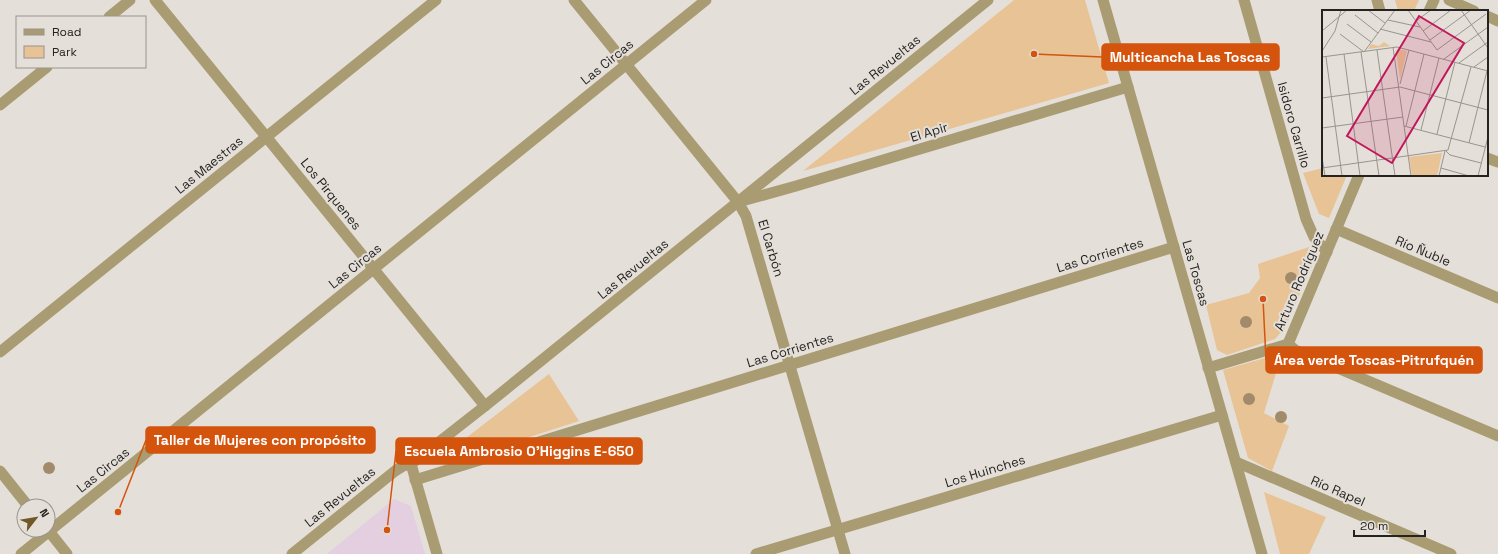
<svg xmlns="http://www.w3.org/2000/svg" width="1498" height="554" font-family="'Space Grotesk',sans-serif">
<rect width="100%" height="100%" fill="#e5dfd9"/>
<path fill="#e3cfdf" d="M394,499l17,7 14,48h-98z"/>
<g fill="#e8c395">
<path d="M1014,0h71l24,83 -306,88z"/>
<path d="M1395,0h24l-5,11h-16z"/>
<path d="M1323,168v7h24l-18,43 -10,-4 -16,-41z"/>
<path d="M1309,247l3,19 -27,62 -10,11 -48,16 -10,-5 -11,-45 43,-12 11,-15 -2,-14z"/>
<path d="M1282,353l-18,60 25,13 -17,45 -24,-13 -25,-88z"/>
<path d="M549,374l30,47 -129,42 -10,-5z"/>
<path d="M1264,492l62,25 -17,37h-29z"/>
</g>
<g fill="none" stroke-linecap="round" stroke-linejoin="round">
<g stroke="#aa9c72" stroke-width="11">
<path d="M155,0l330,406"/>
<path d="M574,0l164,202 8,14 99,338"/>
<path d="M1103,0l159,554"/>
<path d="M1244,0l62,219 8,18 13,15"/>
<path d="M1377,0l3,11"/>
<path d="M1449,0l25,11"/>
<path d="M1429,11l5,-11"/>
<path d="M1487,16l11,5"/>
<path d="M109,17l21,-17"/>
<path d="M0,105l47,-38"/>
<path d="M1487,158l11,4"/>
<path d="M742,201l54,-15 332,-99"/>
<path d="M1336,229l162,69"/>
<path d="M1288,344l7,6 203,86"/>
<path d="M1288,344l71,-169"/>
<path d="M0,352l436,-352"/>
<path d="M1208,368l80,-24"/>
<path d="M1236,462l215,92"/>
<path d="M411,464l26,90"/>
<path d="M0,471l28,35"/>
<path d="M415,480l759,-233"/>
<path d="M48,530l19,24"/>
<path d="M21,554l685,-554"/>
<path d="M292,554l103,-83 8,-5 8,-2 74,-58 503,-406"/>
<path d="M756,554l466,-139"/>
</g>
</g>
<g fill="#a28b6a">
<circle cx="1291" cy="278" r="6"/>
<circle cx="1246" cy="322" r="6"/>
<circle cx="1249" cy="399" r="6"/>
<circle cx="1281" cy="417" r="6"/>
<circle cx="49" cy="468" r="6"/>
</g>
<g text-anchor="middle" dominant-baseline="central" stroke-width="4" stroke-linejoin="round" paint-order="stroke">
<g font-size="13" fill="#252321" stroke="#e5dfd9">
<text transform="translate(607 62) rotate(-39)">Las Circas</text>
<text transform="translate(885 65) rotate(-39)">Las Revueltas</text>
<text transform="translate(1294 125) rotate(74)">Isidoro Carrillo</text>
<text transform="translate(929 132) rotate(-17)">El Apir</text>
<text transform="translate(209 165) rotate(-39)">Las Maestras</text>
<text transform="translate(331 194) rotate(51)">Los Pirquenes</text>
<text transform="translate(771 248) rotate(73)">El Carbón</text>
<text transform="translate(1423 251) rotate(23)">Río Ñuble</text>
<text transform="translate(1100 255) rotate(-17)">Las Corrientes</text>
<text transform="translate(355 266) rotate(-39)">Las Circas</text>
<text transform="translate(633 269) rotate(-39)">Las Revueltas</text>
<text transform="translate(1196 273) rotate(74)">Las Toscas</text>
<text transform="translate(1299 281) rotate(-67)">Arturo Rodríguez</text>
<text transform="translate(790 350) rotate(-17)">Las Corrientes</text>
<text transform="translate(103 470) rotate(-39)">Las Circas</text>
<text transform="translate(985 471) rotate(-17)">Los Huinches</text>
<text transform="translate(1338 491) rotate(23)">Río Rapel</text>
<text transform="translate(340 497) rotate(-39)">Las Revueltas</text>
</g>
</g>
<g transform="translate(1322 10)">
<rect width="166" height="166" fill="#e5dfd9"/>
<path d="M62,32l6,4 -22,3 3,-5 8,2zM76,39l9,2 -7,29 -4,-29zM120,143l-5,23h-25l-3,-19z" fill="#e8c395"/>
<path fill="none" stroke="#98948f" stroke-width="1" d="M46,0l17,13M86,0l29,40M139,0l27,38M33,5l23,18M66,10l32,7M94,11l15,-11M25,14l24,18M58,19l51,13M0,21l25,-21M101,21l28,-21M18,24l24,18 31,-42M108,30l41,-30M71,37l18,129M55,40l18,126M115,40l49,-36M0,41l13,-20 6,-21M39,42l18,124M22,44l16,122M0,47l75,-10 91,24M4,47l16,119M122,49l44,-32M137,53l29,-21M152,57l14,-10M78,74l9,-34M0,88l78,-11 88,23M82,116l81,21M84,116l18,-72M0,118l81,-11M99,120l18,-72M115,124l18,-72M147,133l18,-72M124,141l4,4 31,8M0,147l3,19M0,158l126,-18 23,-83M119,158l28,8M117,166l6,-25M156,166l10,-39"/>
<path fill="#c2185b" fill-opacity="0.15" stroke="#c2185b" stroke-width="2" d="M97,6l45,27 -72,120 -45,-27z"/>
<rect width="166" height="166" fill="none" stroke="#252321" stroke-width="2"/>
</g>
<path fill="none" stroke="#d4540e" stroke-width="1.5" d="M1034 54L1102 57M1263 299L1266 360M118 512L146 440M387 530L396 451"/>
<g fill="#d4540e" stroke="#e5dfd9" stroke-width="1.5">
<circle cx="1034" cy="54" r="4"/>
<circle cx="1263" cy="299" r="4"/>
<circle cx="118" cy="512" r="4"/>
<circle cx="387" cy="530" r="4"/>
</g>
<g fill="#d4540e" stroke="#d4540e" stroke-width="1.5">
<rect x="1102" y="44" width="177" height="26" rx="4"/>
<rect x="1266" y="347" width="216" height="26" rx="4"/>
<rect x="146" y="427" width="229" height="26" rx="4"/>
<rect x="396" y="438" width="246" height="26" rx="4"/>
</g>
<g font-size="14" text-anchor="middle" font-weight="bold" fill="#fff">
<text x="1190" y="62">Multicancha Las Toscas</text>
<text x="1374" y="365">Área verde Toscas-Pitrufquén</text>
<text x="260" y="445">Taller de Mujeres con propósito</text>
<text x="519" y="456">Escuela Ambrosio O'Higgins E-650</text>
</g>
<rect x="16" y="16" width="130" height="52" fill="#e5dfd9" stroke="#98948f"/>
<rect x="24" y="29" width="20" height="6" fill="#aa9c72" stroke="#98948f"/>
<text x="52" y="36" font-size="12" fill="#252321">Road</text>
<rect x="24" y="46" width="20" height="12" fill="#e8c395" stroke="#98948f"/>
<text x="52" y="56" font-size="12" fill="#252321">Park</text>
<g transform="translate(36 518) rotate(59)"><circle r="19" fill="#e5dfd9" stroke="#98948f"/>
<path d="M0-3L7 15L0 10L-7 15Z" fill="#705829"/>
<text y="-6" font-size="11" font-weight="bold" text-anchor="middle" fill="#252321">N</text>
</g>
<path d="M1354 530v6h71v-6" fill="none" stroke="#252321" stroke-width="2"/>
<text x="1360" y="530" font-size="12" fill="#252321" stroke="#e5dfd9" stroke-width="3" paint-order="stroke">20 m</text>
</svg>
